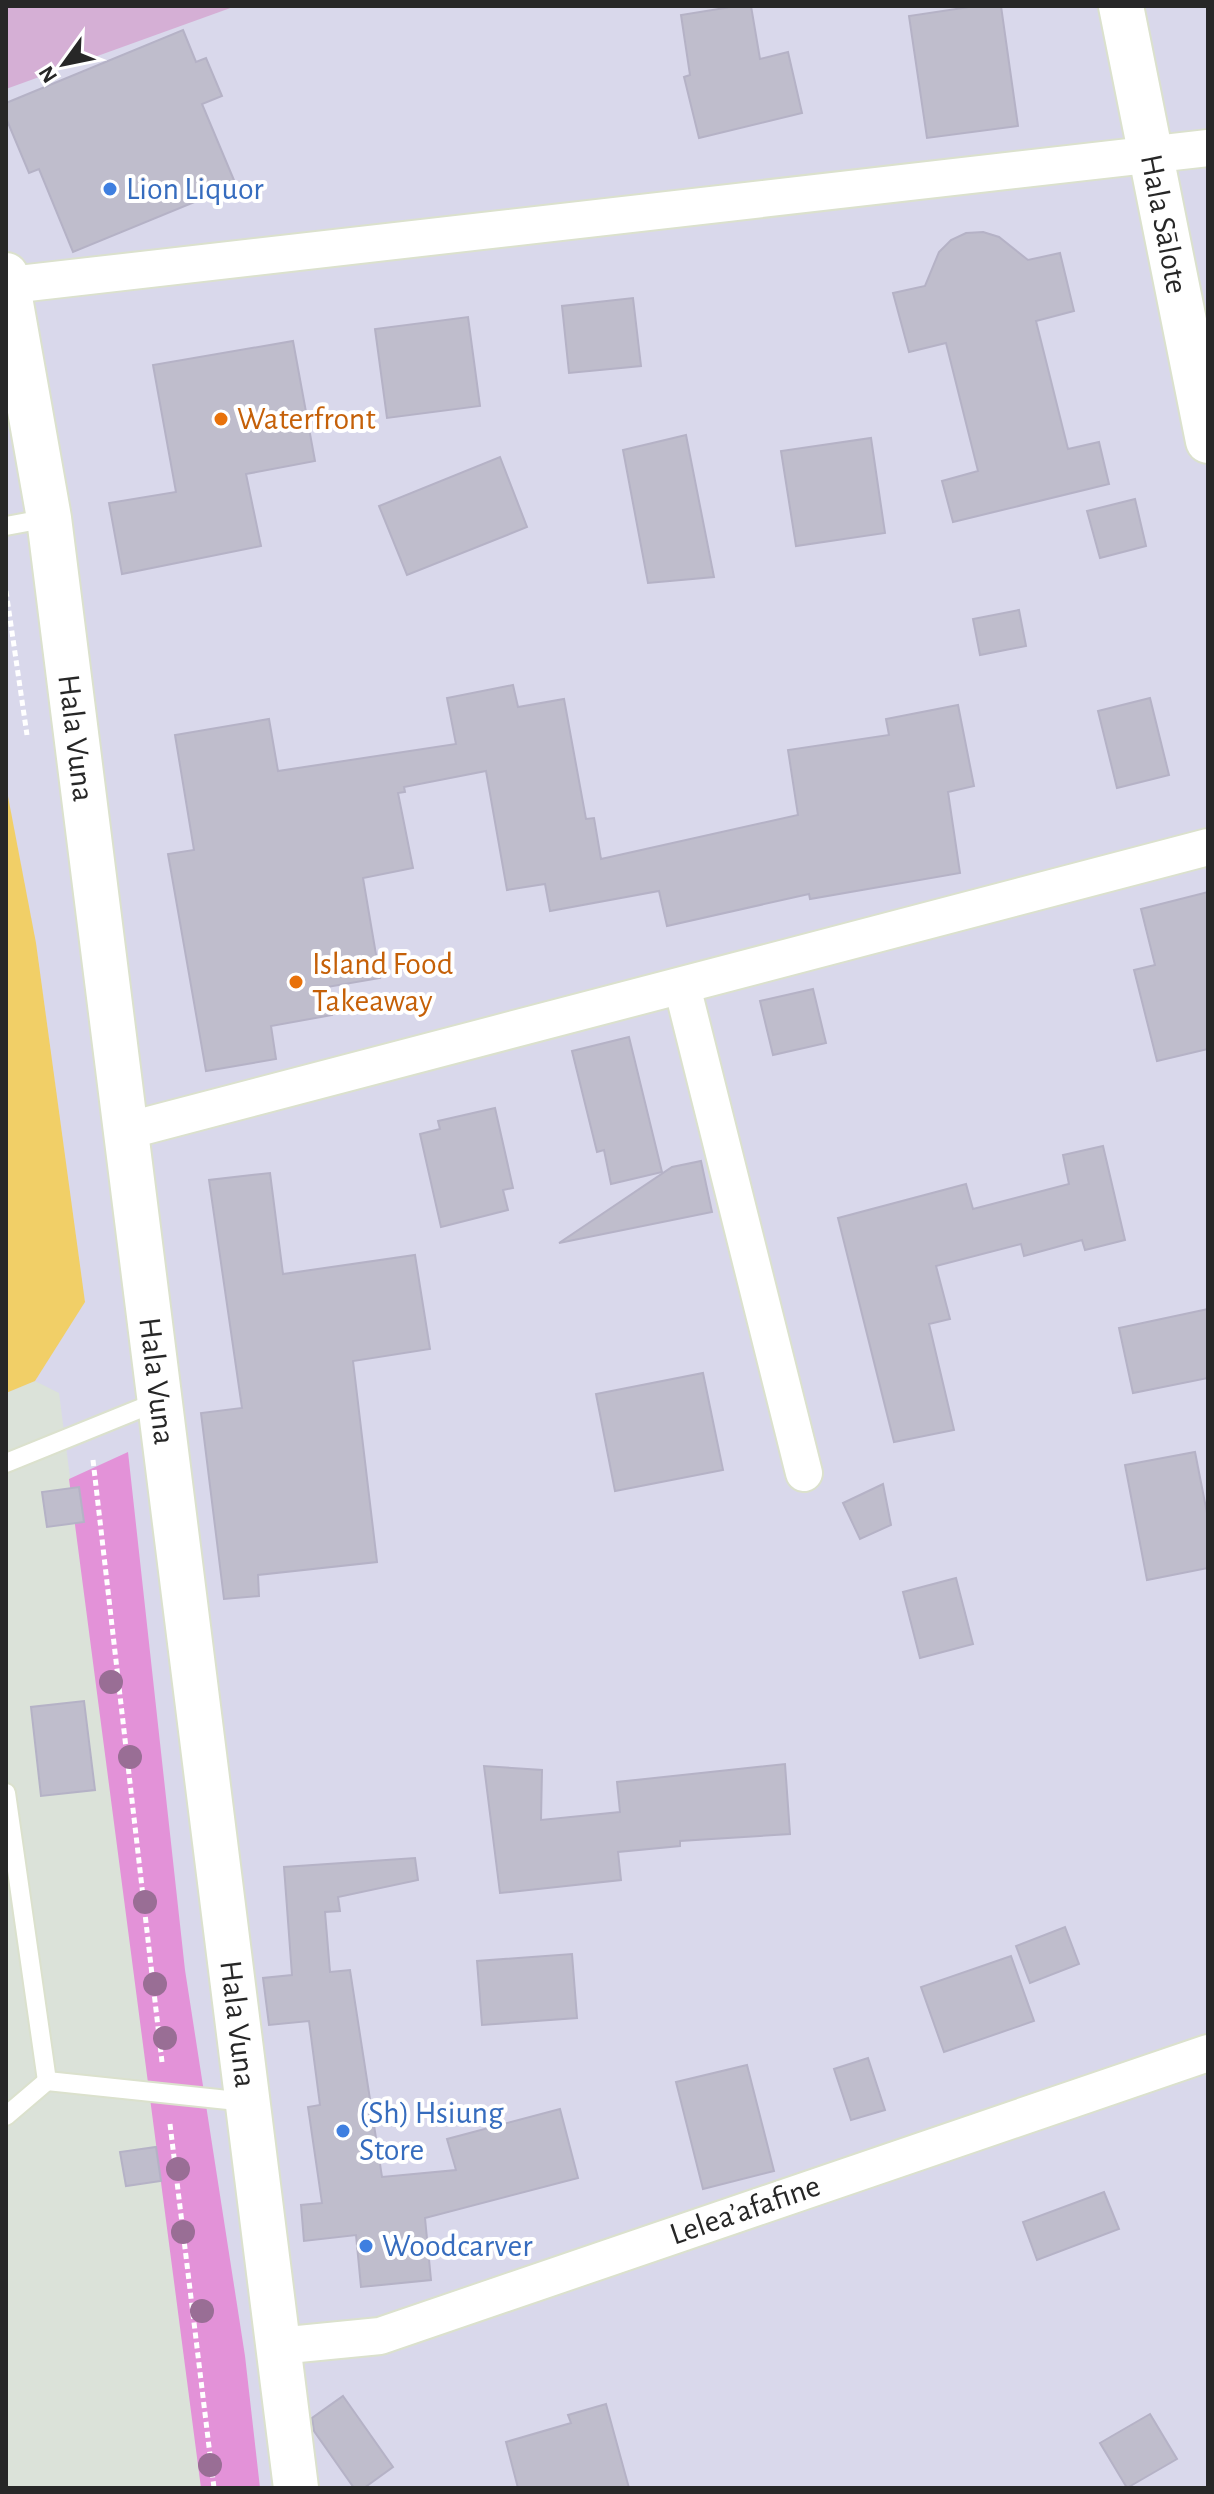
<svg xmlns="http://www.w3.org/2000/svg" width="1214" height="2494" font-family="'Alegreya Sans',sans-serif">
<rect width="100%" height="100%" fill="#d9d8eb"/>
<path fill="#dbe2d9" d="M35,1381l24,12 143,1095h-196v-1095z"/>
<path fill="#e392d8" d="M128,1452l57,518 60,386 15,132h-59l-132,-1009z"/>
<path fill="#d5afd5" d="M6,6h230l-230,83z"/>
<path fill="#f1cf67" d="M6,786l30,157 49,359 -50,79 -29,12z"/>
<g fill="#bfbdcc" stroke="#b5b2c6" stroke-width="2">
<path d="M737,6h14l9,53 28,-7 14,61 -103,25 -15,-61 6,-2 -9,-60z"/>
<path d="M976,6h25l17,120 -91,12 -18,-122z"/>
<path d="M183,30l13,32 10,-4 16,38 -20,8 34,81 -163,67 -34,-83 -10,4 -23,-55v-15z"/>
<path d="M983,232l16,5 29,23 32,-7 14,58 -38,10 32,128 31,-7 10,42 -156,38 -11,-41 36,-10 -32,-128 -37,9 -16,-59 32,-7 14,-34 12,-12 15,-7z"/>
<path d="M633,298l8,68 -72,7 -7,-67z"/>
<path d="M468,317l12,89 -93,12 -12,-89z"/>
<path d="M293,341l22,120 -69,13 15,72 -139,28 -13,-71 67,-11 -23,-127z"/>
<path d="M686,435l28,142 -66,6 -25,-133z"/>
<path d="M871,438l14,95 -89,13 -15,-95z"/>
<path d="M500,457l27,70 -120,48 -28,-69z"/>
<path d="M1135,499l11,47 -46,12 -13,-47z"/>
<path d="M1019,610l7,36 -46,9 -7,-36z"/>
<path d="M513,685l5,22 46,-8 22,120 8,-1 7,41 197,-44 -10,-65 101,-15 -3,-16 72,-14 16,81 -26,6 12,81 -150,26 -1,-5 -142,32 -8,-35 -109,20 -5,-27 -38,6 -21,-119 -82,16 1,5 -7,1 15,75 -50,10 17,100 -53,9 5,28 -61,11 5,33 -70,12 -38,-217 26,-4 -19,-115 94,-16 9,52 178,-27 -9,-46z"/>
<path d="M1150,698l19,77 -52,13 -19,-77z"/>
<path d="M1208,892v157l-51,12 -23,-91 21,-5 -14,-56z"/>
<path d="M813,989l13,54 -53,12 -13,-54z"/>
<path d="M629,1037l33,135 -51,12 -7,-34 -7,2 -25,-101z"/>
<path d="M495,1108l18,80 -10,2 5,20 -67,17 -21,-93 20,-5 -2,-8z"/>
<path d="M1103,1146l22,94 -40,10 -3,-10 -58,16 -3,-12 -85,22 14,53 -21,5 25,106 -60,12 -56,-224 128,-34 7,25 96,-25 -6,-29z"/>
<path d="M701,1161l11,51 -153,31 113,-76z"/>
<path d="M270,1173l13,101 132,-19 15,94 -77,12 24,201 -119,13 1,21 -35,3 -23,-186 41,-5 -33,-228z"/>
<path d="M1208,1309v69l-75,15 -14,-65z"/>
<path d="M703,1373l20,97 -108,21 -19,-97z"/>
<path d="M1195,1452l13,66v50l-61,12 -22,-115z"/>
<path d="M883,1484l8,41 -31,14 -17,-36z"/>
<path d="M79,1487l5,35 -37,5 -5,-35z"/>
<path d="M956,1578l17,66 -53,14 -17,-66z"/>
<path d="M84,1701l11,89 -54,6 -10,-89z"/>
<path d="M785,1764l5,70 -110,7v5l-62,6 3,28 -121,13 -16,-127 58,4 -1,50 79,-8 -3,-30z"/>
<path d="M415,1858l3,22 -80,17 2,14 -15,1 5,60 20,-2 32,207 74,-7 -9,-31 113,-30 18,69 -153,40 6,62 -70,7 -5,-52 -52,6 -3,-36 21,-2 -14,-96 12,-2 -11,-84 -40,4 -6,-47 29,-3 -8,-108z"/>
<path d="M1065,1927l14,37 -49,19 -14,-37z"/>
<path d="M572,1954l5,64 -95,7 -5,-64z"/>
<path d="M1011,1956l23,65 -90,31 -23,-65z"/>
<path d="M868,2058l17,52 -34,10 -17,-51z"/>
<path d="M747,2065l27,106 -71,18 -27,-107z"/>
<path d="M156,2147l5,34 -35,5 -6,-34z"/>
<path d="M1104,2192l15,37 -82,31 -14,-38z"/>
<path d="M343,2396l50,71 -29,21h-10l-40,-57 -2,-13z"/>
<path d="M606,2404l23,84h-111l-12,-46 65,-19 -3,-8z"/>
<path d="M1150,2414l27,45 -50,29 -27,-45z"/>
</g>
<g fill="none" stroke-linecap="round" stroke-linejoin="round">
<g stroke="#dbe1cd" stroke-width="22">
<g id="lane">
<path d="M6,526l43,-8"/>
<path d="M6,1463l153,-62"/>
<path d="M6,1793l41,288 200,21"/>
<path d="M6,2116l41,-35"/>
</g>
</g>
<g stroke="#dbe1cd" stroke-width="40">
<g id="street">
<path d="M10,285l1198,-137"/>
<path d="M682,986l122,487"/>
<path d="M126,1131l1082,-284"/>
<path d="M278,2346l102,-10 828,-283"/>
</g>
</g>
<g stroke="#dbe1cd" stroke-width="48">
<g id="secondary">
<path d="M1121,6l87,435"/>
<path d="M6,275l43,243 247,1970"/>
</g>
</g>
<g stroke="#fff" stroke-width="5" stroke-dasharray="6 4" stroke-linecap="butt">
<path d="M6,591l21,144"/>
<path d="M93,1460l69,602"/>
<path d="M170,2124l44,364"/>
</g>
<use href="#lane" stroke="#fff" stroke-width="18"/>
<use href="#street" stroke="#fff" stroke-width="36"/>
<use href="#secondary" stroke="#fff" stroke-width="44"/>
</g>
<g fill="#996e95">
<circle cx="111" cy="1682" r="12"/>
<circle cx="130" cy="1757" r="12"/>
<circle cx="145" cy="1902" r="12"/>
<circle cx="155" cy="1984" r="12"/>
<circle cx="165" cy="2038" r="12"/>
<circle cx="178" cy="2169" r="12"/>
<circle cx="183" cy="2232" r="12"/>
<circle cx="202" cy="2311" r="12"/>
<circle cx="210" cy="2465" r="12"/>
</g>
<g fill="#3f7fe0" stroke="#fff" stroke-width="3">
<circle cx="110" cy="189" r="8"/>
<circle cx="343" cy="2131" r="8"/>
<circle cx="366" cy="2246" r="8"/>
</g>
<g fill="#e8710a" stroke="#fff" stroke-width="3">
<circle cx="221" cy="419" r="8"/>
<circle cx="296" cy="982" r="8"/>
</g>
<g text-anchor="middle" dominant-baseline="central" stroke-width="8" stroke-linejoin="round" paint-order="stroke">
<g font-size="32" fill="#366cbe" stroke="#fff" text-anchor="start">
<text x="126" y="189">Lion Liquor</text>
<text x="359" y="2113">(Sh) Hsiung<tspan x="359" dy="37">Store</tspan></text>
<text x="382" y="2246">Woodcarver</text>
</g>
<g font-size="32" fill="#272727" stroke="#fff">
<text transform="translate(1164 224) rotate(79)">Hala Sālote</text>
<text transform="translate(76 738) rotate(83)">Hala Vuna</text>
<text transform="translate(157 1381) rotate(83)">Hala Vuna</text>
<text transform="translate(238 2024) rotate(83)">Hala Vuna</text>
<text transform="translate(745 2210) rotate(-19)">Lelea’afafine</text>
</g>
<g font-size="32" fill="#c56008" stroke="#fff" text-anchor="start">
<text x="237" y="419">Waterfront</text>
<text x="312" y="964">Island Food<tspan x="312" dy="37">Takeaway</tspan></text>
</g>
</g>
<rect width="1214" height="2494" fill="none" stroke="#272727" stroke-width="16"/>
<g transform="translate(64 64) rotate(237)" stroke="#ffffff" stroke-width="6" paint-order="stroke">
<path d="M0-6L14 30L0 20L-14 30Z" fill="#272727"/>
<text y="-12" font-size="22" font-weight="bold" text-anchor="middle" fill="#272727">N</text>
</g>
</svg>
